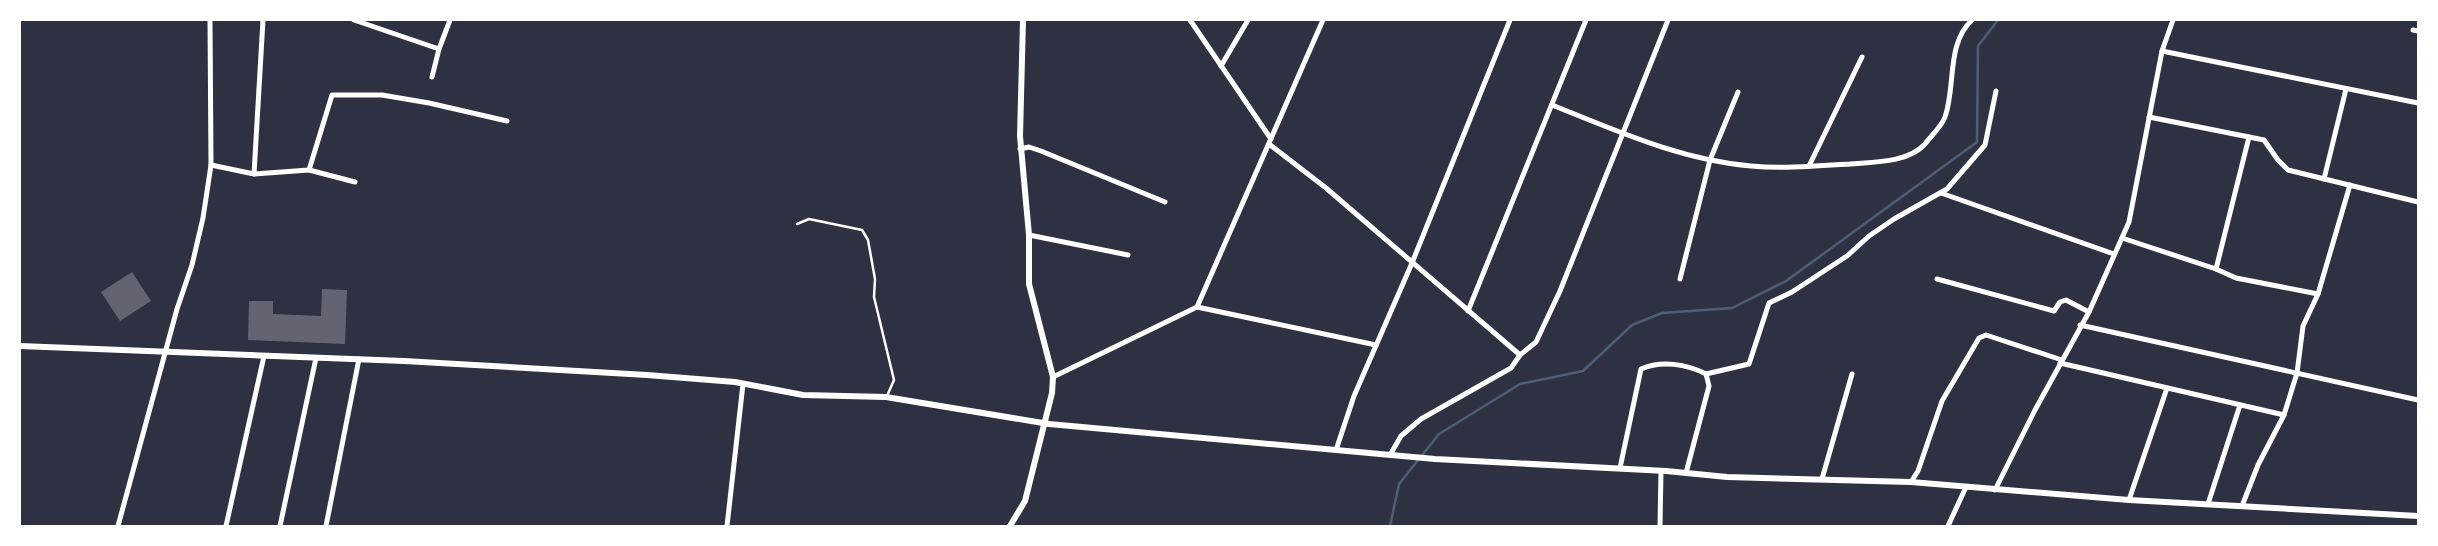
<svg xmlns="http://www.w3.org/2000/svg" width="2438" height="546" font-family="Barlow,sans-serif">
<rect width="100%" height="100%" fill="#2d3142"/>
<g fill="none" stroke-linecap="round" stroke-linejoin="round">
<path stroke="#4f5d75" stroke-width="2.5" d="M1390,526l9,-42 40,-50 81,-50 63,-13 49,-46 30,-12 70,-5 54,-27 191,-139 1,-96 20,-26"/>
</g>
<g fill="#626471">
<path d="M132,272l19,29 -31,20 -19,-29z"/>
<path d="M322,289l25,1 -2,54 -97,-4 1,-39h24v13l48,2z"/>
</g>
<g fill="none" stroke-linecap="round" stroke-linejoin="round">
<path stroke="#fff" stroke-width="2.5" d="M797,224l12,-5 53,11 6,10 7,39 -1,18 20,83 -7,16"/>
<g stroke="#fff" stroke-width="5">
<path d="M354,20l85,29"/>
<path d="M1190,20l81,119"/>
<path d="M2413,30l5,1"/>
<path d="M2162,51l256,52"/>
<path d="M1221,66l27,-46"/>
<path d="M432,77l7,-28 11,-29"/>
<path d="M1552,105c65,26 129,55 199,61 32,3 66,0 99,-2 23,-2 58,-1 75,-20 6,-8 17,-18 20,-27 11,-31 1,-73 27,-97"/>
<path d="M2149,117l115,23 14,20 10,10 130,32"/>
<path d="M1269,144l57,44 194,167"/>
<path d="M1020,149l9,-2 12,4 124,51"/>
<path d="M211,165l43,9 55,-4 23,-75h50l47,8 78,18"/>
<path d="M1809,166l53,-109"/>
<path d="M309,170l46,12"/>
<path d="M254,174l9,-154"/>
<path d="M2324,179l22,-90"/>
<path d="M1941,193l173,61"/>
<path d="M1029,235l99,20"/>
<path d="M2122,238l94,31 20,9 82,16"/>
<path d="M2216,269l33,-132"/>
<path d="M1680,279l30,-119 28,-68"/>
<path d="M1937,279l117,32 6,-9 6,-2 23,12"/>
<path d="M1197,307l179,38"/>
<path d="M1468,311l118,-291"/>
<path d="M2080,325l338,75"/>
<path d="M2060,363l224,52"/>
<path d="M1706,374l43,-10 20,-61 23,-11 55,-36 22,-20 25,-17 53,-30 38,-44 11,-54"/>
<path d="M1053,377l144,-70 126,-287"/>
<path d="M1336,450l18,-54 58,-133 98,-243"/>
<path d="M1390,455l11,-19 20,-17 90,-51 9,-13 16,-13 24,-51 108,-271"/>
<path d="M1620,468l21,-99c20,-9 46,-5 65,5l3,12 -23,87"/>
<path d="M1822,479l30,-105"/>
<path d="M1911,482l7,-11 24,-70 37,-63 7,-3 76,25"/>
<path d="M1995,490l40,-80 54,-98 40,-90 33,-171 11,-31"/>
<path d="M2129,500l38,-112"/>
<path d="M2208,504l32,-99"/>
<path d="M2242,506l16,-41 26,-50 13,-42 6,-47 15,-32 32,-109"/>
<path d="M118,526l59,-217 15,-44 11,-47 8,-53 -1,-145"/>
<path d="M226,526l38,-170"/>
<path d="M280,526l36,-168"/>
<path d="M326,526l33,-167"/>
<path d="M727,526l16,-142"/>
<path d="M1660,526l1,-55"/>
<path d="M1948,526l18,-39"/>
</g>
<g stroke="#fff" stroke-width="6">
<path d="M20,346l384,15 243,14 88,7 68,13 83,2 163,27 386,35 231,12 61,6 184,5 218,18 289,16"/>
<path d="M1010,526l15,-25 27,-108 1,-16 -24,-93v-49l-9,-99 3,-116"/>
</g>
</g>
<rect width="2438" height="546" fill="none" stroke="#ffffff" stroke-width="42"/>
</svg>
